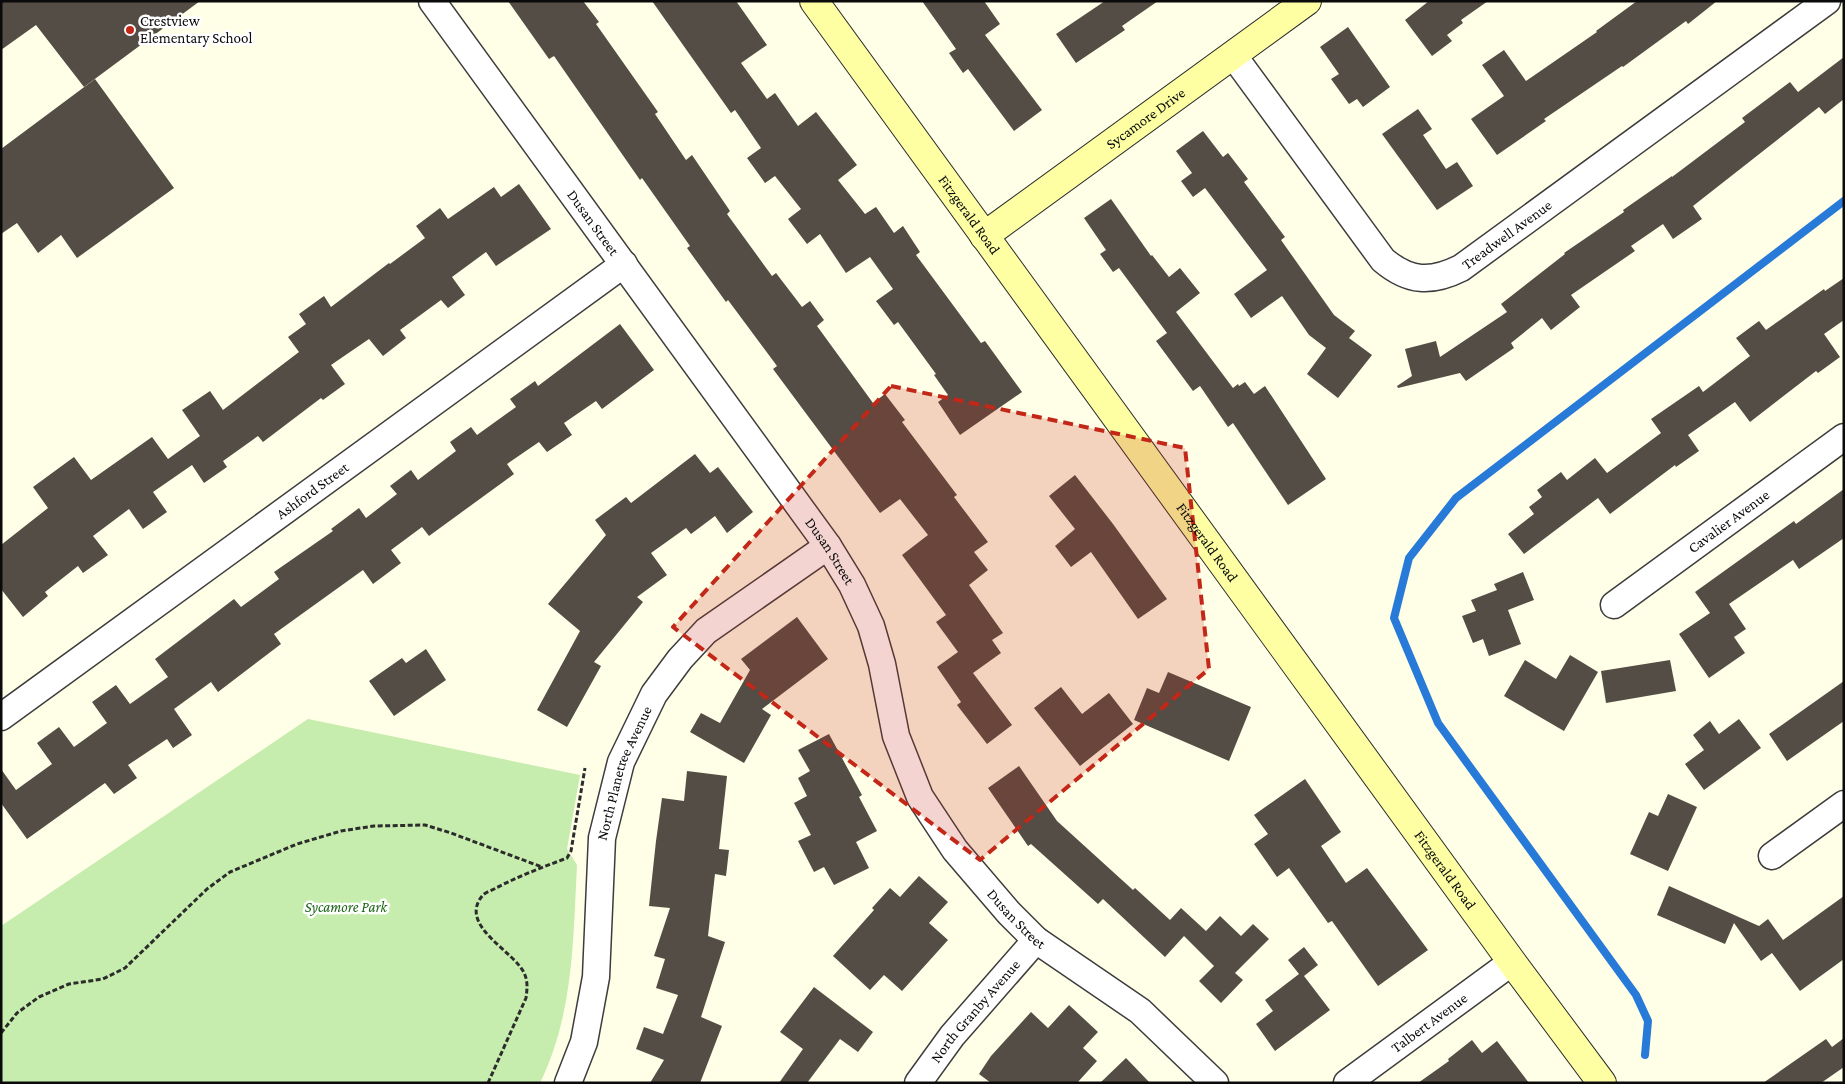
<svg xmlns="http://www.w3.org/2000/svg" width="1845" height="1084" font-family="'Crimson Pro',serif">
<rect width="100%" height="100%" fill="#fffee7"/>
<path fill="#c6ecae" d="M308,719l272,56 -13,74 10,16c-4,75 -3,148 -37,218h-539v-157z"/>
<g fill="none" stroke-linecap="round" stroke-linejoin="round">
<path stroke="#287ad8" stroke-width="8" d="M1645,1055l3,-34 -12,-26 -198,-272 -44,-105 15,-60 47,-60 388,-297"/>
</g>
<g fill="#534d45">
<path d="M1,1h199l-116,86 -48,-62 -35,25z"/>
<path d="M508,1h75l16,21 -3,2 62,88 -3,2 31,46 6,-5 38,56 -3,3 45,62 4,-3 26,34 8,-6 14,19 -7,6 56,77 12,-9 20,26 -3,2 55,73 -3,2 34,45 -14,10 14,18 -19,15 34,48 -11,7 9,13 -28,20 39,52 -25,19 -30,-39 4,-3 -24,-35 21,-15 -22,-30 10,-7 -44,-60 26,-20 -28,-36 -20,14 -107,-144 4,-3 -49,-66 -2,2 -39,-54 3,-2 -48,-68 -2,2 -86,-124 -5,3z"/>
<path d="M652,1h84l31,44 -26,18 26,36 8,-6 23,33 18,-14 41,53 -19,15 27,34 11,-7 18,26 9,-7 17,26 -4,3 65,88 4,-2 37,51 -62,43 -22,-33 10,-7 -14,-20 2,-1 -38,-52 -4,3 -18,-24 17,-12 -23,-32 -24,16 -26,-39 -13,10 -19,-25 13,-10 -26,-33 -10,7 -18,-25 14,-10 -26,-38 -4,3z"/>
<path d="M922,1h62l16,23 -15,11 57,75 -28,21 -46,-62 -5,4 -14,-20 7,-4z"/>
<path d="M1105,1h53l-36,25 3,4 -49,33 -20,-29z"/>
<path d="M1429,1h59l-27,19 2,3 -16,12 5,6 -20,15 -27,-36z"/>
<path d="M1637,1h80l-29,23 -2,-3 -63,46 -1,-1 -78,53 2,2 -49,34 -26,-36 33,-23 -22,-31 22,-15 22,31 71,-49 -1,-1z"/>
<path d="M1348,27l42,60 -27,20 -6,-8 -8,5 -18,-25 8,-5 -19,-27z"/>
<path d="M1844,57v42l-19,15 -6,-7 -126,99 9,13 -29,20 -10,-15 -32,22 4,5 -64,44 9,12 -29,23 -9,-12 -31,25 3,5 -48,33 -6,-8 -62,15 -1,-2 15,-10 -7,-27 31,-8 4,16 67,-45 -6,-8 64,-50 -1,-1 60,-41 -1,-2 49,-34v1l73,-55 -3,-4 48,-36 8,10z"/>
<path d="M95,79l79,109 -97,70 -16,-23 -23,18 -21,-30 -16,11v-85z"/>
<path d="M1418,109l14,20 -9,6 23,34 11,-7 16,24 -36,24 -55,-76z"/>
<path d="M1203,131l20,26 5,-4 20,26 -4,3 41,55 -4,3 53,75 21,16 -6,7 23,17 -34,43 -31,-24 19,-26 -17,-13 -27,-39 -31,22 -17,-24 33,-24 -62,-82 -12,9 -12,-16 11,-8 -16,-22z"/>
<path d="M519,184l32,45 -55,37 -10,-14 -34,25 13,18 -17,13 -7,-8 -41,30 6,8 -23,18 -14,-17 -38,26 14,19 -22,16 -2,-2 -58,44 -5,-6 -35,25 4,6 -23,16 -12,-18 -39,27 14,20 -24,17 -14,-20 -36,27 15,19 -25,18 -5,-7 -33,26 3,4 -25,21 -22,-28v-44l47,-37 -15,-21 41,-30 17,23 61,-43 16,22 32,-23 -18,-26 28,-19 13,19 76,-58 -11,-15 18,-13 -7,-10 25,-18 7,11 58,-44 1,1 35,-26 -9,-12 24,-18 8,11 46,-32 7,10z"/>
<path d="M1111,199l40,57 1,-1 17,22 11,-9 20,25 -24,19 57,76 5,-4 1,2 6,-4 9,12 11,-8 61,93 -38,26 -55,-82 -5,4 -28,-41 -7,5 -37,-50 11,-8 -48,-65 -6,4 -13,-18 6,-4 -22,-32z"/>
<path d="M1844,278v42l-20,14 16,23 -22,16 -2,-2 -66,51 -15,-20 -47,33 11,16 -23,16 -1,-2 -65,49 -12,-16 -74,56 -16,-20 26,-20 -5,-7 13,-10 -5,-7 24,-18 6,8 28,-22 12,15 54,-40 -10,-14 48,-33 4,6 47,-36 -14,-18 23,-17 7,9 58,-41 1,2z"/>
<path d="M620,324l34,46 -52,39 -6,-8 -32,22 8,12 -25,17 -8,-10 -32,22 7,10 -85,62 -7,-9 -31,23 10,13 -28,21 -10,-14 -89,64 7,10 -63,48 -7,-10 -37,27 18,26 -19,13 -6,-9 -39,26 9,13 -23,16 -9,-11 -78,56 -26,-36v-34l15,21 36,-26 -15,-21 22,-16 15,20 33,-24 -15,-21 24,-17 14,19 38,-27 -13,-18 79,-60 7,8 38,-28 -5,-7 59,-41 -2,-2 28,-21 7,10 31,-24 -7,-8 21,-16 7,10 38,-29 -6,-9 21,-15 6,8 39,-28 -6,-8 25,-18 3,5z"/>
<path d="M695,454l15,19 8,-6 35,45 -26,21 -12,-17 -24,18 -5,-6 -35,25 16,22 -30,22 6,5 -49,60 7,4 -34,61 -30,-17 43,-79 -32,-27 58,-69 -11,-15 31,-23 5,6z"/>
<path d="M1075,475l38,49 54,75 -29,20 -47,-67 -20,15 -16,-21 20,-17 -26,-33z"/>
<path d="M1844,489v49l-45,31 -6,-9 -64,44 17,25 -12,8 11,16 -36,25 -30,-44 31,-21 -15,-21 99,-71 2,3z"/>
<path d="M1523,572l11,28 -26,10 13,34 -32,12 -6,-17 -10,4 -11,-27 14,-5 -5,-11 26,-10 -3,-6z"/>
<path d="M797,617l31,42 -66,50 9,6 -27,48 -54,-31 11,-19 19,10 30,-53 -9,-11z"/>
<path d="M426,649l20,31 -52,36 -25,-35 33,-23 4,5z"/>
<path d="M1570,655l28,17 -34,59 -60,-35 21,-36 31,19z"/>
<path d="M1670,660l6,31 -70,12 -5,-32z"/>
<path d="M1168,672l83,35 -22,54 -95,-41 13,-32 12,5z"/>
<path d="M1844,681v40l-57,40 -18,-27z"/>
<path d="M1061,687l21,27 27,-21 24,31 -53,42 -46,-58z"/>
<path d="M1739,719l22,29 -57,42 -19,-26 19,-14 -11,-15 17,-14 9,13z"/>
<path d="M829,734l33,61 -3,2 18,34 -21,11 13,26 -35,17 -10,-18 -10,5 -16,-31 13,-6 -17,-32 13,-7 -9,-18 12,-7 -12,-21z"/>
<path d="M1019,766l38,55 76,69 2,-2 35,32 11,-12 25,23 14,-15 21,20 12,-12 16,15 -34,34 8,7 -22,23 -22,-22 15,-15 -30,-30 -19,21 -62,-58 -5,5 -67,-60 -3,2 -40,-58z"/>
<path d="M687,771l40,5 -8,73 10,1 -3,26 -11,-2 -7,62 17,6 -24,75 21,9 -22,57h-50l14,-23 -28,-11 8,-22 19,7 15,-39 -22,-7 9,-29 -11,-3 16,-48 -21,-2 7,-65 6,-43 22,3z"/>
<path d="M1305,779l36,53 -20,14 25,37 21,-15 61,82 -50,36 -46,-65 -4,2 -39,-55 -12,9 -23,-33 14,-10 -14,-19z"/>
<path d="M1668,794l29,13 -29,64 -38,-17 19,-42 9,4z"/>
<path d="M919,876l29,26 -19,21 19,17 -46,51 -18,-16 -14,15 -37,-34 41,-46 -2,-2 18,-20 10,9z"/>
<path d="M1669,886l90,40 9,-7 15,21 61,-44v63l-44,32 -28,-38 -11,8 -27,-38 -9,21 -68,-29z"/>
<path d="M1304,947l14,18 -14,11 26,34 -55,41 -19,-27 17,-13 -8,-11 34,-26 -11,-14z"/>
<path d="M814,987l59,45 -15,20 -18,-13 -33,44h-28l24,-34 -23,-17z"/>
<path d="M1069,1005l29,27 -15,16 14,13 -20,22h-86l-12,-9 12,-18 40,-44 17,16z"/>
<path d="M1844,1038v29l-23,16h-58l63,-44 6,8z"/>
<path d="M1472,1040l10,13 15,-12 32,42h-111l31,-22 -1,-2z"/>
<path d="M1126,1058l24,25h-50z"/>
</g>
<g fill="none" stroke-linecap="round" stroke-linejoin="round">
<g stroke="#3d3d3d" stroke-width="29">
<g id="street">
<path id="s1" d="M432,1l396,545 24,39 19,41 11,38 14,72 24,61 35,53 54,63 27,27 104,71 75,72"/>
<path id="s2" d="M1233,55l150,205c26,22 48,23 78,8l366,-267"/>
<path id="s3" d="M1614,605l230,-168"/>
<path id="s4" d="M1,717l623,-453"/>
<path d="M1772,856l72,-52"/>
<path id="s5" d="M568,1083l16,-41 12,-65 6,-139 19,-76 33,-68 26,-35 26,-28 122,-85"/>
<path id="s6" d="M918,1083l34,-47 84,-96"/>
<path id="s7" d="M1347,1083l165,-121"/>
</g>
</g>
<g stroke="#2c2c2c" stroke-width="30">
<g id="secondary">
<path id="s8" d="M814,1l698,961 90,121"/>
<path id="s9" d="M984,236l323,-235"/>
</g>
</g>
<g stroke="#2c2c2c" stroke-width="3" stroke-dasharray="5 2.5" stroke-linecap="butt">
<path d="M1,1033l16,-20 22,-16 30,-13 34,-5 22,-11 82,-79 23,-17 67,-28 44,-13 33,-5 51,-1 26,8 91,34"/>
<path d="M488,1083l38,-85c1,-8 2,-15 -1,-23 -8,-23 -69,-49 -42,-80 3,-3 10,-5 13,-7 23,-12 47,-21 71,-30l4,-7 14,-83"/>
</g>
<use href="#street" stroke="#fff" stroke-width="26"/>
<use href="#secondary" stroke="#fdffa2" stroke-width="28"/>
</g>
<path fill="#c32718" fill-opacity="0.2" stroke="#c32718" stroke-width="4" stroke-dasharray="10 6" stroke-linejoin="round" d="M891,386l294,62 24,221 -229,191 -307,-233z"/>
<circle fill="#c32718" stroke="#fff" stroke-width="2" cx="130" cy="30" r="5"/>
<g text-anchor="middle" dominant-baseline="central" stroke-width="5" stroke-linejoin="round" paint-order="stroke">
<g font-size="15" fill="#0a0a0a" stroke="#fff" text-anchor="start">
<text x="140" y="21">Crestview<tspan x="140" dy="17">Elementary School</tspan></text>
</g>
<g font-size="15" fill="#0a0a0a" stroke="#fff">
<text stroke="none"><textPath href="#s9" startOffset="200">Sycamore Drive</textPath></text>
<text stroke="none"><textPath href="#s8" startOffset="264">Fitzgerald Road</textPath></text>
<text stroke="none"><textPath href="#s1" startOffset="274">Dusan Street</textPath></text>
<text stroke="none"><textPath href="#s2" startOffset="395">Treadwell Avenue</textPath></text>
<text stroke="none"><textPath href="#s4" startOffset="385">Ashford Street</textPath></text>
<text stroke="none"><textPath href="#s3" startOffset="142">Cavalier Avenue</textPath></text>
<text stroke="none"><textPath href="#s8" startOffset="669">Fitzgerald Road</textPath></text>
<text stroke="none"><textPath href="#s1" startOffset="679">Dusan Street</textPath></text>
<text stroke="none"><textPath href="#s5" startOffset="318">North Planetree Avenue</textPath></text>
<text stroke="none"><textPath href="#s8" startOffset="1074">Fitzgerald Road</textPath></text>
<text stroke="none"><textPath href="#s1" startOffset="1099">Dusan Street</textPath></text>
<text stroke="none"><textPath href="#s6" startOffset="92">North Granby Avenue</textPath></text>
<text stroke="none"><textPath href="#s7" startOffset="102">Talbert Avenue</textPath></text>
</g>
<g font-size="15" font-style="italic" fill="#1c6517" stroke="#fff">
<text x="346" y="907">Sycamore Park</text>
</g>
</g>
<rect width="1845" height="1084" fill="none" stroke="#0a0a0a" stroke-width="5"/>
</svg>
